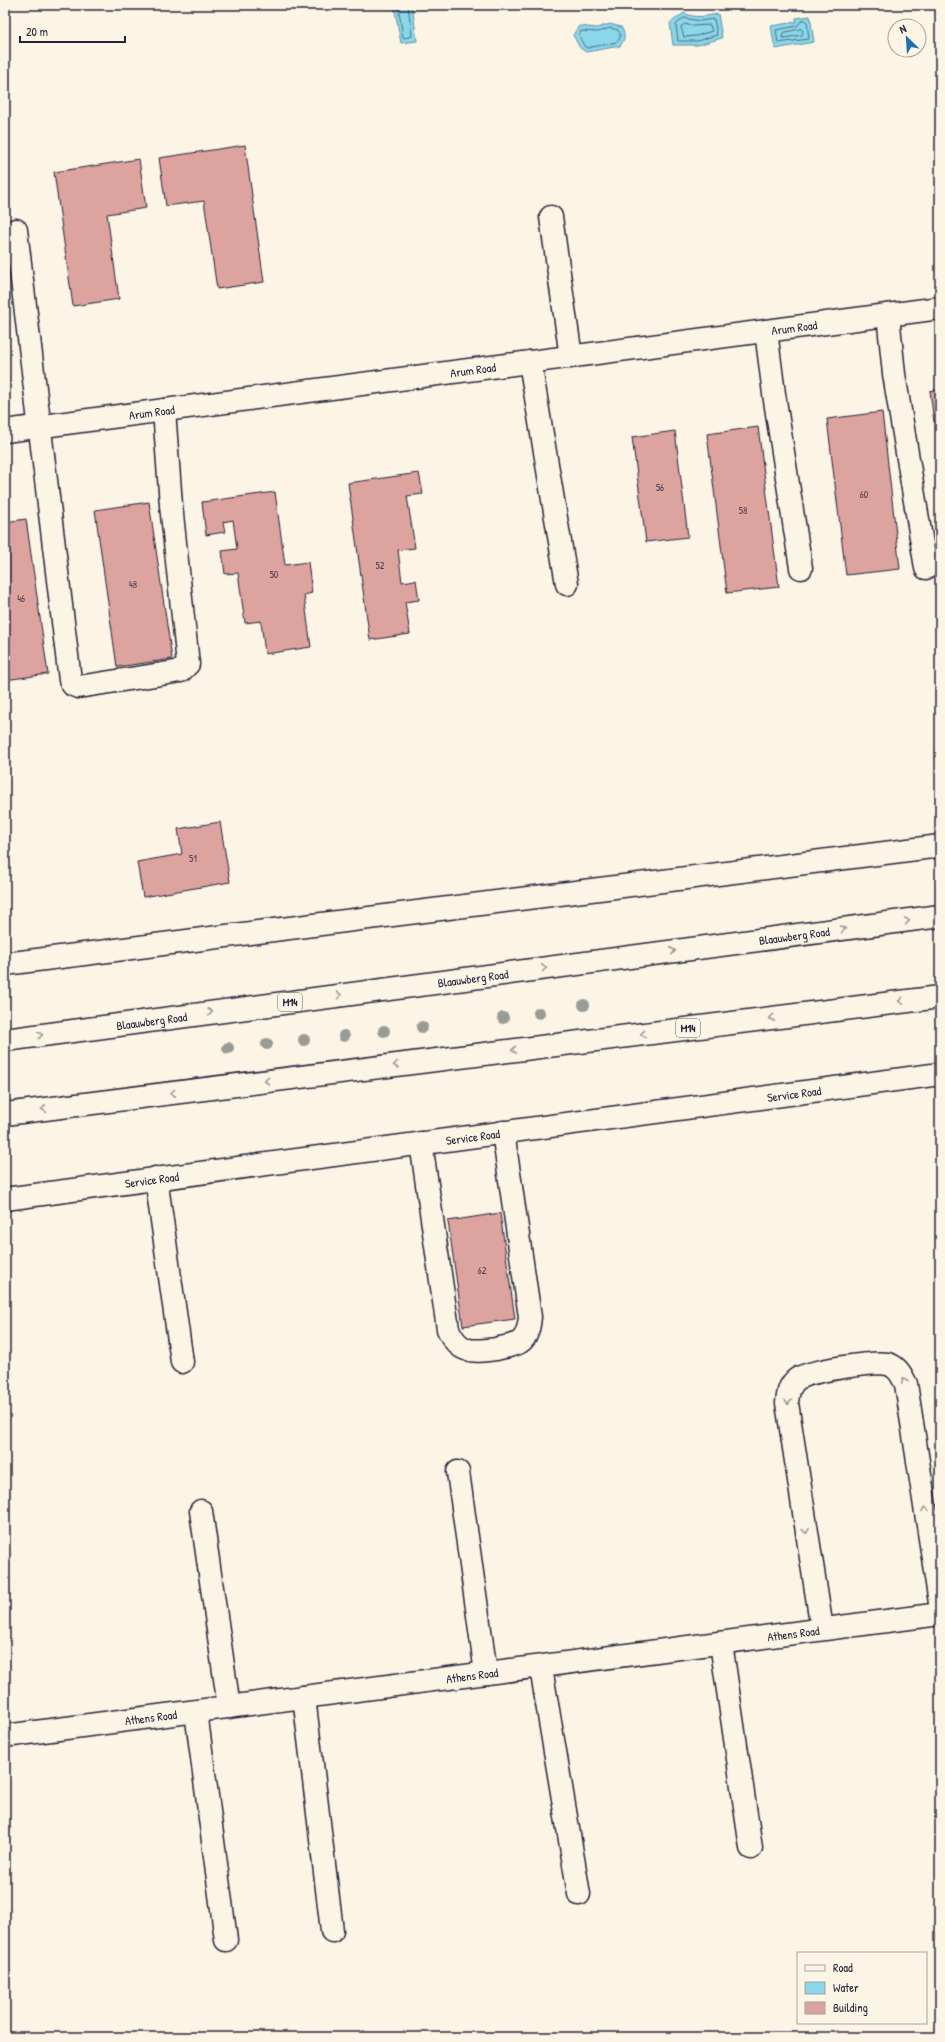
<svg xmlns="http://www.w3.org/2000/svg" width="945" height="2042" font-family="'Patrick Hand',sans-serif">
<rect width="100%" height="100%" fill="#fcf5e5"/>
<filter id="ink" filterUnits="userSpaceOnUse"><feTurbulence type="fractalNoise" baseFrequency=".025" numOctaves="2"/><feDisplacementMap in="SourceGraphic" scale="8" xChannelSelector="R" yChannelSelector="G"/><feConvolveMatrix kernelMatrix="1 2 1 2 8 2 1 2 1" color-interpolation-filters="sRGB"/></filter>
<g filter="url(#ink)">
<g fill="#8ad7e9" stroke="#608fa3">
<path d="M394,5h18l5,36 -16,2z"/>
<path d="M684,13c12,6 21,3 34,1l4,24 -24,7h-25l-3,-22z"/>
<path d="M810,16l4,26 -39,7 -4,-23 25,-4v-4z"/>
<path d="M610,24l11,3c5,8 4,12 -1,19l-34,6 -6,-4 -7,-13 6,-9 18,2z"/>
</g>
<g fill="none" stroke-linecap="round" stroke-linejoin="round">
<g stroke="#4c6a81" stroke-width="1">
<path d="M398,5l5,32 2,1 7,-2 -4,-31"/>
<path d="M684,18l16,3 14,-2 3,16 -20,6h-19l-2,-16z"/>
<path d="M805,20l2,2 2,17 -31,4 -2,-13 21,-4 4,-5z"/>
<path d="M685,24l7,2 18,-1 2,6 -16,5 -12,1 -3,-10z"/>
<path d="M611,28l7,2c3,5 3,8 -1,12l-30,6 -3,-2 -5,-11 2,-4 17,1z"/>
<path d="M801,29l2,2 -1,4 -18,3 -2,-1 1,-4z"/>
</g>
</g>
<g fill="#dda39f" stroke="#22223b">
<path d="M245,145l19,137 -47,7 -13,-88 -38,5 -7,-48z"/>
<path d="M139,159l7,49 -39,6 12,85 -46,7 -19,-134z"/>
<path d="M940,389v32l-6,1 -4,-31z"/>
<path d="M882,412l18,157 -54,6 -19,-156z"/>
<path d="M758,427l21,160 -52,6 -20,-159z"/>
<path d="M675,431l13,106 -42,5 -14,-105z"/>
<path d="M419,473l4,21 -16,2 8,52 -17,2 4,32 14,-2 3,20 -14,2 5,32 -40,6 -22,-157z"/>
<path d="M275,492l10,73 23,-3 4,31 -8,2 7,52 -46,7 -4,-33 -16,2 -7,-50 -13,1 -3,-23 15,-2 -4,-29 -10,2 2,10 -19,3 -4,-33z"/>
<path d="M149,502l23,157 -55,8 -22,-157z"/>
<path d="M26,519l22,155 -43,6v-158z"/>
<path d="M220,822l10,60 -87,15 -6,-35 45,-8 -4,-25z"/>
<path d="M500,1213l15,106 -52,7 -15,-105z"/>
</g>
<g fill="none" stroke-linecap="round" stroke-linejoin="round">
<g stroke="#22223b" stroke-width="25">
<g id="minor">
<path d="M551,217l20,140"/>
<path d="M16,230l54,450 3,5 5,2 103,-16 7,-7 -17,-159 -7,-95"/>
<path d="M888,315l6,59 32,194"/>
<path d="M766,331l8,63 27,174"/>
<path d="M530,362l37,222"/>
<path id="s1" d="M5,431l935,-123"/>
<path d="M5,964l935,-118"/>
<path d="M421,1143l27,186c11,25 24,23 48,20 8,-2 17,-3 24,-7 8,-6 9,-16 10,-25l-27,-185"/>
<path d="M156,1178l26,184"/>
<path id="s2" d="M5,1199l935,-125"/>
<path d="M458,1472l28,201"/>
<path d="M201,1511l28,196"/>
<path d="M822,1629l-35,-226c1,-9 2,-18 10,-24 11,-8 78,-18 91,-15 10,3 14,12 18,20l34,219"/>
<path d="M721,1643l30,205"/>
<path d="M541,1668l38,226"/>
<path d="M304,1697l28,234"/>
<path d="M196,1712l30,228"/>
<path id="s3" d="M5,1736l935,-122"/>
</g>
</g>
<g stroke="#22223b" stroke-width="25">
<g id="major">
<path id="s4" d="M5,1040l935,-124"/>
<path d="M5,1114l935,-117"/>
</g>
</g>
<use href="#minor" stroke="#fcf5e5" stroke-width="22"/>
<use href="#major" stroke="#fcf5e5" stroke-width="22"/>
</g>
<g fill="#989b96">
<circle cx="584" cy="1005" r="6"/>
<circle cx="539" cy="1013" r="6"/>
<circle cx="503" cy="1018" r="6"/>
<circle cx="422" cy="1027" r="6"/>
<circle cx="384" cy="1031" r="6"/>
<circle cx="344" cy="1036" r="6"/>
<circle cx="304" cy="1040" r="6"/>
<circle cx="267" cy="1044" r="6"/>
<circle cx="228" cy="1048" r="6"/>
</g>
<defs><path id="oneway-chevron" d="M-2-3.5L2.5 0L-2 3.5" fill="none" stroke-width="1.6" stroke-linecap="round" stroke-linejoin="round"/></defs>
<g stroke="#9a9698">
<use href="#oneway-chevron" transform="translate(907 921) rotate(-8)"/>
<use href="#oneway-chevron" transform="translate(843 929) rotate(-7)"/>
<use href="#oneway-chevron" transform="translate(673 951) rotate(-7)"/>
<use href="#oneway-chevron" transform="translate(544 968) rotate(-7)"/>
<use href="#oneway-chevron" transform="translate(339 995) rotate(-8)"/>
<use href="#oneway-chevron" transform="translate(901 1001) rotate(173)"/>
<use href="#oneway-chevron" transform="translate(210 1012) rotate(-8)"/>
<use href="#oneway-chevron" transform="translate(772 1018) rotate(173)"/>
<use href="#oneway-chevron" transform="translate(643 1034) rotate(173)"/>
<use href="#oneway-chevron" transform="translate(40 1035) rotate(-8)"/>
<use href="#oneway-chevron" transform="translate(514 1050) rotate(173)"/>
<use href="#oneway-chevron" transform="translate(396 1065) rotate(173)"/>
<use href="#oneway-chevron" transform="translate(267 1081) rotate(173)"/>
<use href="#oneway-chevron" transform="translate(173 1093) rotate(173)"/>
<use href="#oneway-chevron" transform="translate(44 1109) rotate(173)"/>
<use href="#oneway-chevron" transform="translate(904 1381) rotate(-112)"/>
<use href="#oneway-chevron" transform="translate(788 1402) rotate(90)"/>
<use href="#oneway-chevron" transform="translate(925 1509) rotate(-99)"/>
<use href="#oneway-chevron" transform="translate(806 1531) rotate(81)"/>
</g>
</g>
<g text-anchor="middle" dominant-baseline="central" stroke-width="4" stroke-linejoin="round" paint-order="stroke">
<g font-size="10" fill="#514254">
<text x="660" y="487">56</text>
<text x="864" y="494">60</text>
<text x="743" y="510">58</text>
<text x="380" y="565">52</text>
<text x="274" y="574">50</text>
<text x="133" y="584">48</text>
<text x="21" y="598">46</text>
<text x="193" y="858">51</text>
<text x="482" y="1270">62</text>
</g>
<g fill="#fcf5e5" stroke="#63616e" stroke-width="1">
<rect x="278" y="993" width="24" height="18" rx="3"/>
<rect x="676" y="1019" width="24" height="18" rx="3"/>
</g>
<g font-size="11" font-weight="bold" fill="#22223b">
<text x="290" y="1002">M14</text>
<text x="688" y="1028">M14</text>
</g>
<g font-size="12" fill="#22223b" stroke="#fcf5e5">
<text stroke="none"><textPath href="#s1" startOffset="796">Arum Road</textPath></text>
<text stroke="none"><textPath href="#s1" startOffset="472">Arum Road</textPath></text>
<text stroke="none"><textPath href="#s1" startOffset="148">Arum Road</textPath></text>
<text stroke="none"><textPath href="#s4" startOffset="796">Blaauwberg Road</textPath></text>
<text stroke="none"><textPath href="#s4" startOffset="472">Blaauwberg Road</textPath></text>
<text stroke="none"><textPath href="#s4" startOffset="148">Blaauwberg Road</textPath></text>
<text stroke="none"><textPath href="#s2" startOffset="796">Service Road</textPath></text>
<text stroke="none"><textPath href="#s2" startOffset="472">Service Road</textPath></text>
<text stroke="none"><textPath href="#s2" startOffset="148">Service Road</textPath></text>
<text stroke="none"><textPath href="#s3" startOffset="795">Athens Road</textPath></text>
<text stroke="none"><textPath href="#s3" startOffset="471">Athens Road</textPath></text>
<text stroke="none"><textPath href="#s3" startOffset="147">Athens Road</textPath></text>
</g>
</g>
<rect width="945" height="2042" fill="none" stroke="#fcf5e5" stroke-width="20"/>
<rect x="10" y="10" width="925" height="2022" fill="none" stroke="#22223b" stroke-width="1.5" filter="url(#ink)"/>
<rect x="797" y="1952" width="130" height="72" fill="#fcf5e5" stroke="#a5a1a1"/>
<rect x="805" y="1965" width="20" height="6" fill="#fcf5e5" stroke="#a5a1a1"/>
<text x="833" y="1972" font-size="12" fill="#22223b">Road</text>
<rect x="805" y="1982" width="20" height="12" fill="#8ad7e9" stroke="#a5a1a1"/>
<text x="833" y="1992" font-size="12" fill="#22223b">Water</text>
<rect x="805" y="2002" width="20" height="12" fill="#dda39f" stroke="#a5a1a1"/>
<text x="833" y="2012" font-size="12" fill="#22223b">Building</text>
<g transform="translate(907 38) rotate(335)"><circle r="19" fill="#fcf5e5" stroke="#a5a1a1"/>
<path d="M0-3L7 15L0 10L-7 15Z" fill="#1f6fb2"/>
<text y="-6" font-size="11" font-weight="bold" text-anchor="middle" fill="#22223b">N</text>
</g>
<path d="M20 36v6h105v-6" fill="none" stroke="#22223b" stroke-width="2"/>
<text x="26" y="36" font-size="12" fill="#22223b" stroke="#fcf5e5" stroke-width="3" paint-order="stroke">20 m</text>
</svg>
